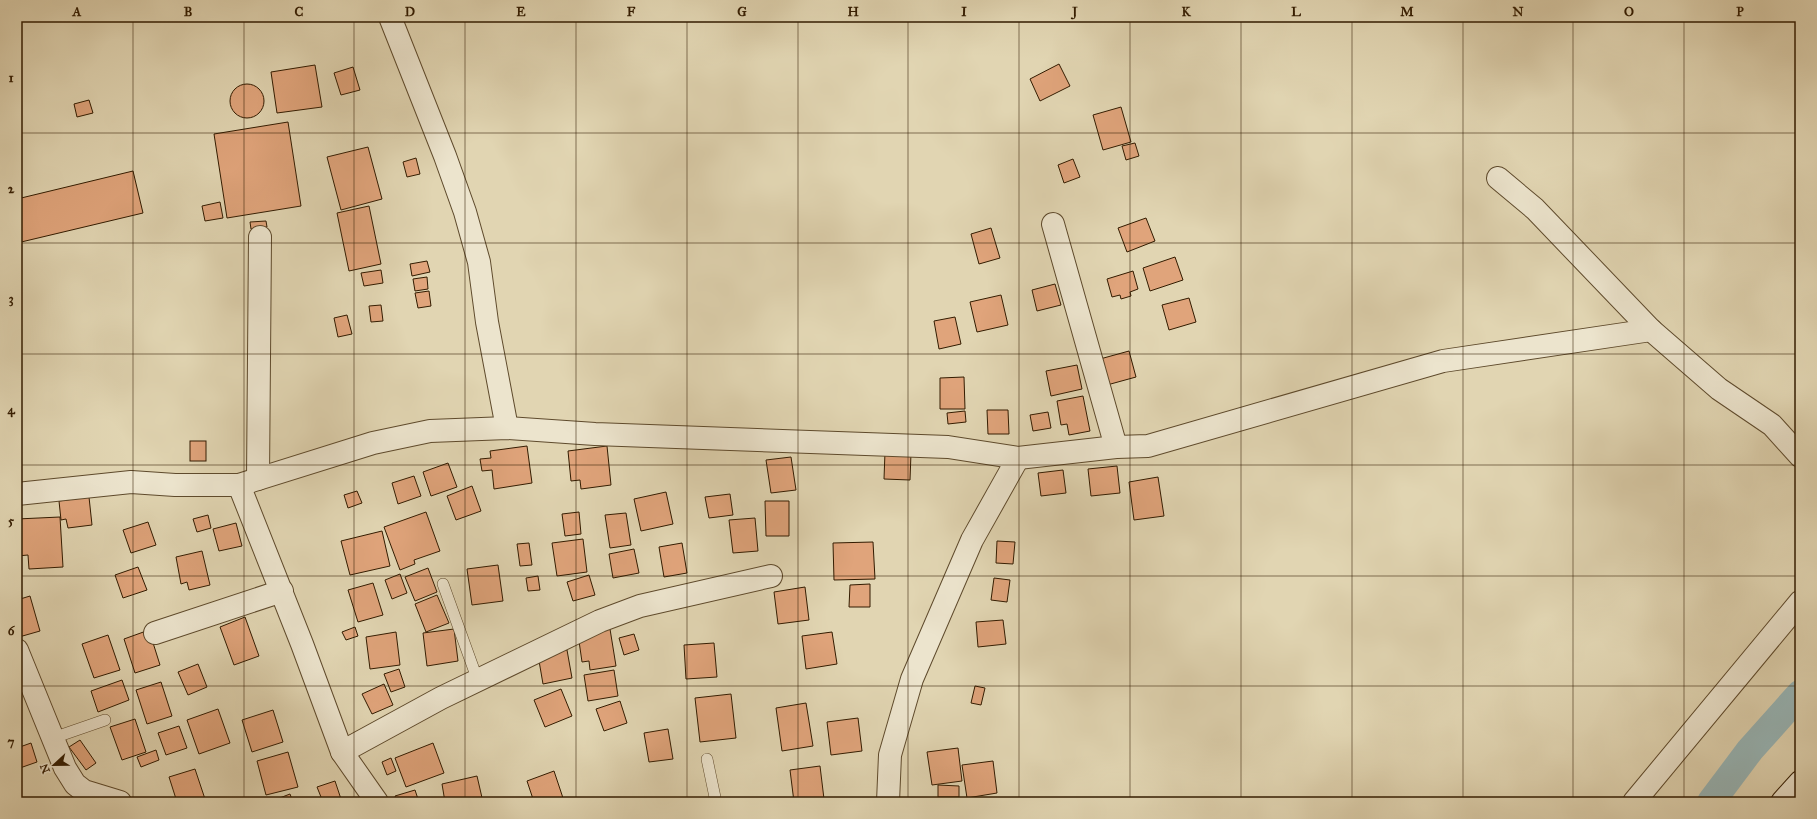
<svg xmlns="http://www.w3.org/2000/svg" width="1817" height="819" font-family="'IM FELL Great Primer',serif">
<rect width="100%" height="100%" fill="#e1d5b2"/>
<filter id="stains"><feTurbulence type="fractalNoise" baseFrequency=".005" numOctaves="4"/><feColorMatrix values="0 0 0 0 .2 0 0 0 0 .09 0 0 0 0 .02 0 0 0 .5 -.17"/></filter>
<radialGradient id="worn" r=".72"><stop offset=".6" stop-color="#630" stop-opacity="0"/><stop offset="1" stop-color="#630" stop-opacity=".3"/></radialGradient>
<g fill="none" stroke-linecap="round" stroke-linejoin="round">
<path stroke="#98b6b7" stroke-width="28" d="M1711,802l39,-52 50,-56"/>
</g>
<g fill="#e0a47b" stroke="#321b00">
<path d="M1059,64l11,22 -30,15 -10,-22z"/>
<path d="M315,65l7,42 -45,6 -6,-41z"/>
<path d="M353,67l7,23 -19,5 -7,-22z"/>
<circle cx="247" cy="101" r="17"/>
<path d="M89,100l4,13 -16,4 -3,-13z"/>
<path d="M1121,107l10,35 -28,8 -10,-35z"/>
<path d="M288,122l13,84 -74,12 -13,-84z"/>
<path d="M1135,143l4,13 -13,4 -4,-14z"/>
<path d="M368,147l14,52 -41,11 -14,-53z"/>
<path d="M416,158l4,16 -13,3 -4,-15z"/>
<path d="M1073,159l7,18 -16,6 -6,-18z"/>
<path d="M133,171l10,42 -126,30v-44z"/>
<path d="M220,202l3,16 -18,3 -3,-15z"/>
<path d="M369,206l12,58 -32,7 -12,-58z"/>
<path d="M1146,218l9,23 -28,11 -9,-24z"/>
<path d="M266,221l1,6 -16,2 -1,-7z"/>
<path d="M991,228l9,30 -21,6 -8,-30z"/>
<path d="M1175,257l8,23 -33,11 -7,-23z"/>
<path d="M427,261l3,11 -18,4 -2,-12z"/>
<path d="M381,270l2,13 -19,3 -3,-13z"/>
<path d="M1133,271l5,18 -8,3 1,4 -10,3 -1,-4 -8,2 -5,-18z"/>
<path d="M427,277l1,12 -13,2 -2,-12z"/>
<path d="M1055,284l6,21 -24,6 -5,-21z"/>
<path d="M429,291l2,15 -13,2 -3,-15z"/>
<path d="M1001,295l7,30 -31,7 -7,-30z"/>
<path d="M1189,298l7,24 -27,8 -7,-25z"/>
<path d="M381,305l2,16 -12,1 -2,-16z"/>
<path d="M347,315l5,19 -14,3 -4,-19z"/>
<path d="M955,317l6,27 -22,5 -5,-28z"/>
<path d="M1129,351l7,26 -29,8 -7,-26z"/>
<path d="M1077,365l5,24 -31,7 -5,-25z"/>
<path d="M964,377l1,32h-25v-31z"/>
<path d="M1083,396l7,35 -21,4 -2,-11 -6,1 -4,-24z"/>
<path d="M987,410h21l1,24h-21z"/>
<path d="M965,411l1,11 -18,2 -1,-11z"/>
<path d="M1048,412l3,16 -18,3 -3,-16z"/>
<rect x="190" y="441" width="16" height="20"/>
<path d="M527,446l5,37 -38,6 -2,-19 -10,1 -2,-12 11,-1 -1,-7z"/>
<path d="M607,446l4,39 -30,4 -1,-9 -9,1 -3,-30z"/>
<path d="M885,452l26,1 -1,27 -26,-1z"/>
<path d="M791,457l5,33 -25,3 -5,-33z"/>
<path d="M448,463l9,24 -26,9 -8,-24z"/>
<path d="M1117,466l3,27 -29,3 -3,-27z"/>
<path d="M1063,470l3,23 -25,3 -3,-23z"/>
<path d="M414,476l7,20 -23,8 -6,-21z"/>
<path d="M1158,477l6,39 -30,4 -5,-38z"/>
<path d="M472,486l9,25 -25,9 -9,-24z"/>
<path d="M357,491l5,12 -14,5 -4,-13z"/>
<path d="M666,492l7,32 -32,7 -7,-32z"/>
<path d="M730,494l3,21 -24,3 -4,-21z"/>
<path d="M89,497l3,28 -24,3 -2,-9 -5,1 -2,-19z"/>
<path d="M765,501h24v35h-23z"/>
<path d="M426,512l14,39 -26,9 1,4 -15,6 -16,-43z"/>
<path d="M579,512l2,22 -16,2 -3,-22z"/>
<path d="M626,513l5,32 -21,3 -5,-33z"/>
<path d="M208,515l3,13 -14,4 -4,-13z"/>
<path d="M60,517l3,50 -34,2 -1,-14 -11,1v-37z"/>
<path d="M755,518l3,33 -25,2 -4,-33z"/>
<path d="M148,522l8,23 -25,8 -8,-23z"/>
<path d="M236,523l6,23 -23,5 -6,-22z"/>
<path d="M382,531l8,35 -40,9 -9,-34z"/>
<path d="M583,539l4,33 -30,4 -5,-33z"/>
<path d="M997,541l18,1 -2,22 -17,-1z"/>
<path d="M873,542l2,37 -41,1 -1,-37z"/>
<path d="M529,543l3,22 -12,1 -3,-22z"/>
<path d="M682,543l5,30 -23,4 -5,-30z"/>
<path d="M634,549l5,24 -26,5 -4,-24z"/>
<path d="M202,551l8,34 -21,5 -2,-8 -6,2 -5,-27z"/>
<path d="M498,565l5,36 -31,4 -5,-36z"/>
<path d="M138,567l9,23 -24,8 -8,-23z"/>
<path d="M428,568l9,24 -22,9 -10,-24z"/>
<path d="M400,574l7,19 -15,6 -7,-19z"/>
<path d="M589,575l6,20 -22,6 -6,-19z"/>
<path d="M538,576l2,14 -12,1 -2,-13z"/>
<path d="M994,578l16,2 -3,22 -16,-2z"/>
<path d="M373,583l10,32 -25,7 -10,-32z"/>
<path d="M870,584v23h-21l1,-22z"/>
<path d="M805,587l4,33 -31,4 -4,-32z"/>
<path d="M437,595l12,28 -23,9 -11,-28z"/>
<path d="M30,596l10,35 -21,6 -2,-6v-31z"/>
<path d="M245,617l14,39 -25,9 -14,-38z"/>
<path d="M1003,620l3,24 -28,3 -2,-25z"/>
<path d="M355,627l3,9 -12,4 -4,-8z"/>
<path d="M454,629l4,32 -31,5 -4,-33z"/>
<path d="M610,629l6,37 -26,4 -1,-9 -7,1 -4,-28z"/>
<path d="M149,630l11,35 -25,8 -11,-34z"/>
<path d="M396,632l4,33 -30,4 -4,-32z"/>
<path d="M832,632l5,32 -31,5 -4,-33z"/>
<path d="M634,634l5,16 -15,5 -5,-17z"/>
<path d="M108,635l12,35 -26,8 -12,-34z"/>
<path d="M714,643l3,34 -31,2 -2,-34z"/>
<path d="M567,650l5,28 -29,6 -5,-29z"/>
<path d="M198,664l9,23 -19,8 -10,-23z"/>
<path d="M399,669l6,18 -14,5 -7,-18z"/>
<path d="M614,670l4,26 -30,5 -4,-26z"/>
<path d="M122,680l7,20 -31,12 -7,-21z"/>
<path d="M161,682l11,34 -25,8 -11,-34z"/>
<path d="M384,684l9,21 -21,9 -10,-20z"/>
<path d="M975,686l10,2 -4,17 -10,-2z"/>
<path d="M561,689l11,27 -27,11 -11,-27z"/>
<path d="M731,694l5,44 -36,4 -5,-44z"/>
<path d="M620,701l7,22 -23,8 -8,-22z"/>
<path d="M806,703l7,43 -31,5 -6,-43z"/>
<path d="M218,709l12,34 -31,11 -12,-34z"/>
<path d="M273,710l10,32 -31,10 -10,-32z"/>
<path d="M858,718l4,33 -31,4 -4,-33z"/>
<path d="M135,719l11,33 -24,8 -12,-33z"/>
<path d="M179,726l8,22 -21,7 -8,-22z"/>
<path d="M668,729l5,30 -24,3 -5,-29z"/>
<path d="M80,740l16,23 -10,7 -17,-23z"/>
<path d="M31,743l6,19 -20,7v-21z"/>
<path d="M433,743l11,30 -38,14 -11,-29z"/>
<path d="M958,748l4,33 -30,4 -5,-33z"/>
<path d="M156,750l3,10 -18,7 -4,-10z"/>
<path d="M288,752l10,35 -32,8 -9,-34z"/>
<path d="M391,758l5,13 -9,4 -5,-13z"/>
<path d="M993,761l4,32 -30,5 -5,-33z"/>
<path d="M820,766l4,33 -30,3 -4,-32z"/>
<path d="M195,769l11,33h-29l-8,-25z"/>
<path d="M554,771l10,30 -30,1 -7,-21z"/>
<path d="M477,776l6,26h-38l-3,-18z"/>
<path d="M335,781l7,21h-19l-6,-15z"/>
<path d="M938,785l21,1v11h-21z"/>
<path d="M415,790l4,12h-22l-2,-6z"/>
<path d="M290,794l3,8h-15l-1,-3z"/>
</g>
<g fill="none" stroke-linecap="round" stroke-linejoin="round">
<g stroke="#5e4a2c" stroke-width="12">
<g id="lane">
<path d="M443,584l35,97"/>
<path d="M53,738l52,-18"/>
<path d="M707,759l9,43"/>
</g>
</g>
<g stroke="#5e4a2c" stroke-width="24">
<g id="street">
<path d="M390,17l55,139 20,56 14,50 8,60 20,106"/>
<path d="M1498,178l37,31 116,121 68,59 53,36 28,31"/>
<path d="M1053,224l63,223"/>
<path d="M258,479l2,-242"/>
<path d="M239,485l63,159 40,108 35,50"/>
<path d="M17,494l114,-12 44,3h64l134,-42 57,-12 77,-3 88,6 353,13 70,11 98,-11 32,-1 295,-85 208,-31"/>
<path d="M155,633l127,-42"/>
<path d="M17,650l48,118 10,16 9,7 36,11"/>
<path d="M342,752l99,-54 159,-77 40,-15 131,-30"/>
<path d="M888,802l2,-47 22,-76 60,-139 46,-82"/>
<path d="M1634,802l166,-200"/>
</g>
</g>
<g stroke="#321b00" stroke-width="24">
<path id="secondary" d="M1782,802l18,-20"/>
</g>
<use href="#lane" stroke="#ece4cd" stroke-width="11"/>
<use href="#street" stroke="#ece4cd" stroke-width="22"/>
<use href="#secondary" stroke="#ece4cd" stroke-width="22"/>
</g>
<path fill="none" stroke="#321b00" stroke-width="1" stroke-opacity="0.55" d="M133,17v785M244,17v785M354,17v785M465,17v785M576,17v785M687,17v785M798,17v785M908,17v785M1019,17v785M1130,17v785M1241,17v785M1352,17v785M1463,17v785M1573,17v785M1684,17v785M17,133h1783M17,243h1783M17,354h1783M17,465h1783M17,576h1783M17,686h1783"/>
<rect width="1817" height="819" fill="none" stroke="#e1d5b2" stroke-width="44"/>
<g transform="translate(54 765) rotate(248)" stroke="#ece4cd" stroke-width="3" paint-order="stroke">
<path d="M0-3L7 15L0 10L-7 15Z" fill="#321b00"/>
<text y="-6" font-size="11" font-weight="bold" text-anchor="middle" fill="#321b00">N</text>
</g>
<rect x="22" y="22" width="1773" height="775" fill="none" stroke="#321b00" stroke-width="1.5"/>
<g font-size="13" text-anchor="middle" font-weight="bold" fill="#321b00">
<text x="77" y="16">A</text>
<text x="188" y="16">B</text>
<text x="299" y="16">C</text>
<text x="410" y="16">D</text>
<text x="521" y="16">E</text>
<text x="631" y="16">F</text>
<text x="742" y="16">G</text>
<text x="853" y="16">H</text>
<text x="964" y="16">I</text>
<text x="1075" y="16">J</text>
<text x="1186" y="16">K</text>
<text x="1296" y="16">L</text>
<text x="1407" y="16">M</text>
<text x="1518" y="16">N</text>
<text x="1629" y="16">O</text>
<text x="1740" y="16">P</text>
<text x="11" y="82">1</text>
<text x="11" y="193">2</text>
<text x="11" y="303">3</text>
<text x="11" y="414">4</text>
<text x="11" y="525">5</text>
<text x="11" y="635">6</text>
<text x="11" y="746">7</text>
</g>
<rect width="100%" height="100%" filter="url(#stains)"/>
<rect width="100%" height="100%" fill="url(#worn)"/>
</svg>
